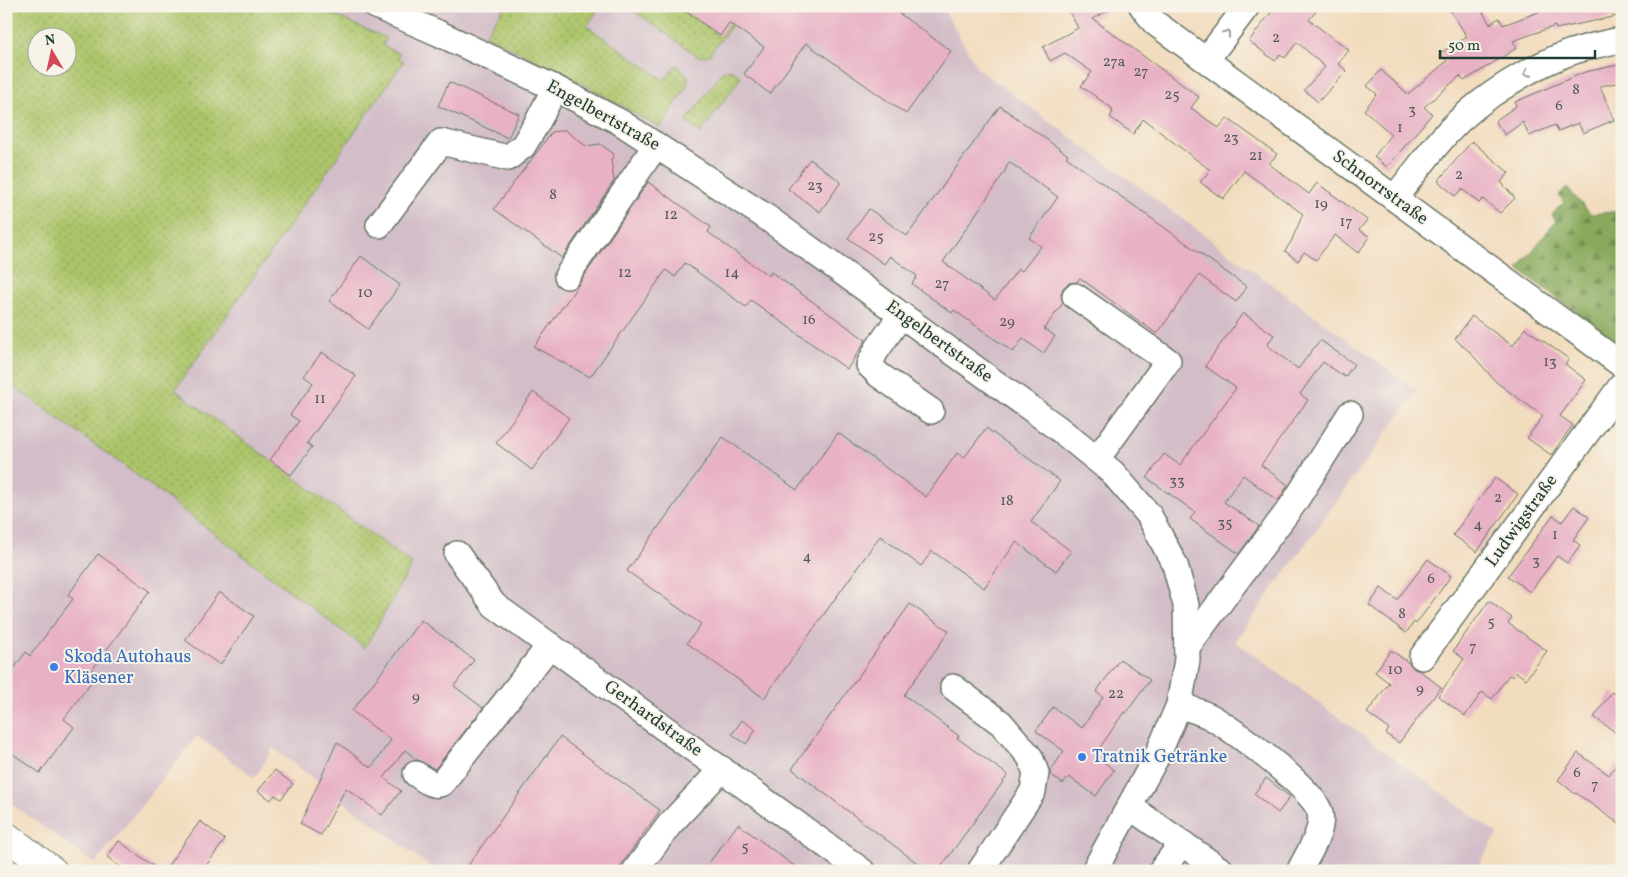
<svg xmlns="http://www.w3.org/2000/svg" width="1628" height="877" font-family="Vollkorn,serif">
<defs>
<pattern id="grass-dots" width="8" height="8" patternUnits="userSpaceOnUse" patternTransform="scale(1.25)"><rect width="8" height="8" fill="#acc469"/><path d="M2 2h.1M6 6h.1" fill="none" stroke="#8ba057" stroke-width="1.8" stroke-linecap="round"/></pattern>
<pattern id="forest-firs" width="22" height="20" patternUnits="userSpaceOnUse" patternTransform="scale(1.25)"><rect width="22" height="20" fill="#89aa5d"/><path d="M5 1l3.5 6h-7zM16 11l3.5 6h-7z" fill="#6f8c4e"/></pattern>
</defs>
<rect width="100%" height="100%" fill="#f7f3e8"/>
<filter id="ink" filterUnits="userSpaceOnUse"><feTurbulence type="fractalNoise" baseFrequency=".02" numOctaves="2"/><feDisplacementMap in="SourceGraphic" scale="10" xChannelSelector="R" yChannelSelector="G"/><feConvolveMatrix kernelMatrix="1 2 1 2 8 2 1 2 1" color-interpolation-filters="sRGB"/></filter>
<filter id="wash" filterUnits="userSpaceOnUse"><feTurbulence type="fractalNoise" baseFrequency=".0096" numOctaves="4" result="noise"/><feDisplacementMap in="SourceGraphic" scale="20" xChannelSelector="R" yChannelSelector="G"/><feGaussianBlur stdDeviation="1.12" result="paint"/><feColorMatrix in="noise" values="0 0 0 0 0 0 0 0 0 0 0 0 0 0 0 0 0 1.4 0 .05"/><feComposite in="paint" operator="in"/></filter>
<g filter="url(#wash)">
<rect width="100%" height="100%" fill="#f2dcbe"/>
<path fill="#d2bdc8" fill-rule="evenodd" d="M6,6h936l36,63 439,322 -182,250 262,193 -22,37h-1039l-163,-123 -18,30 -58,-42 -102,128 -89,-64zM38,38h30v30h-30z"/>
<g fill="url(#grass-dots)" stroke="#66804e" fill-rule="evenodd">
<path d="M6,6h307l73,32 -3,8 17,8 -2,4 6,3 -229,329 237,174 -47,84 -227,-172 -132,-95zM38,38h30v30h-30z"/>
<path d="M505,6h88l5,4 -11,16 77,54 12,-15 12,11 -1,10 -27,42 -73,-42 -102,-51z"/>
<path d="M627,6h51l42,30 9,-13 3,2 -23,30 -10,2z"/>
<path d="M729,69l3,1 9,7 -40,56 -15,-11 35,-49z"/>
</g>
<path fill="url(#forest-firs)" stroke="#547448" d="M1567,188l24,26 31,-3v135l-104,-77 38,-48 -4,-6 12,-13 -5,-7z"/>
<g id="blocks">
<g fill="#e8b1c5" fill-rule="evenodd">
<path d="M678,6h211l62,45 -45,63 -100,-71 -36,51 -26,-20 20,-27 -35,-24 -9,13z"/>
<path d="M1066,6h50l-23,13 106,78 -8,11 28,20 8,-10 50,36 -8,10 40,30 8,-11 50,37 -8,10 11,7 -12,16 -23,-18 -19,25 -12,-8 -6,9 -13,-10 6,-9 12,-28 -59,-43 -21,28 -23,-17 10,-12 -67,-51 -10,15 -23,-17 3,-5 -2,-1 2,-2 -32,-23 11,-14 -27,-19 -15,8 -7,-14 35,-19z"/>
<path d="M1276,6h44l-11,14 40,30 -11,14 9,7 -29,31 -14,-12 21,-23 -28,-25 -12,16 -5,-4 -5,7 -26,-20z"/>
<path d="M1448,6h31l11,18 9,-6 4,7 52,-19h67v9l-66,14 -1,-3 -42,15 4,7 -53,33 -4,-5 -36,31 8,7 -45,53 -13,-10 17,-23 -27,-24 13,-16 -10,-8 14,-16 27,24 39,-33 -7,-8 27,-16z"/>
<path d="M1618,65l4,17 -22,4 14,34 -31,13 -5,-10 -20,8 -3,-6 -26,11 -6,-14 -18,13 -10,-14 21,-15 -1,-4 70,-30z"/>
<path d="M449,82l70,32 -11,24 -70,-32z"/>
<path d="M1000,106l68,49 -2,2 181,130 -11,15 -37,-27 -42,59 -77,-56 -3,4 -8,1 -6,5 -2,7 2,8 -19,26 11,7 -12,18 -20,-16 -10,14 -59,-42 -2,3 -40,-29 5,-8 -27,-20 -6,8 -36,-26 21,-29 38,27zM1009,162l49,35 -29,41 12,8 -19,25 -4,-2 -23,31 -52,-38 61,-89z"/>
<path d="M565,130l21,16 14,-2 14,10 -3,6 3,21 -52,77 -68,-49 58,-77z"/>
<path d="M1472,141l37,32 -8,9 14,16 -15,15 -17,-14 -4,4 -17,-14 -7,7 -17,-15z"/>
<path d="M810,159l31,23 -21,30 -32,-23z"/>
<path d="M648,182l63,45 -3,5 20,15 41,29 2,-4 95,68 -19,29 -96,-69 -5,7 -61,-44 -10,14 -9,-7 -76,107 -56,-30 45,-63z"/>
<path d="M361,256l39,29 -32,44 -39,-28z"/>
<path d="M1243,313l31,22 -7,10 31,24 22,-29 34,24 -9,13 -22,-15 -23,32 8,6 -47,65 27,20 -10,16 -35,-26 -19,27 35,24 -20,28 -49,-35 5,-7 -48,-34 17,-24 16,11 56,-77 -31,-22z"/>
<path d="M1472,316l41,30 12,-18 44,31 -4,5 21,16 -26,36 13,9 -22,30 -24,-17 16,-22 -47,-34 -26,-30 -15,-13z"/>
<path d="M322,352l34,24 -49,67 5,4 -21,28 -21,-15 29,-39 -9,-6 23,-32 -9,-7z"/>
<path d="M533,392l36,26 -37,52 -36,-27z"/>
<path d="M986,428l74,53 -29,41 40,29 -15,20 -40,-29 -32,46 -52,-37 -11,15 -41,-30 -116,162 -77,-55 14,-19 -74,-53 96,-134 74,53 41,-57 88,64 31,-44 7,5z"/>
<path d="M1495,478l23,16 -41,58 -24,-17z"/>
<path d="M1574,506l15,11 -16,23 7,5 -13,18 -10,-7 -27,36 -22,-16 45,-61 9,7z"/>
<path d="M98,554l52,37 -64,87 5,4 -27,37 10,8 -34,46 -34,-24v-70l20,-27 4,4 43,-57 -5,-4z"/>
<path d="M1428,559l23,17 -35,48 -2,-2 -8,11 -37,-28 12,-17 16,12z"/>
<path d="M219,592l35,24 -34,49 -35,-25z"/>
<path d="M1489,601l23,17 -4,5 39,28 -21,28 -10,-7 -3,5 -4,-2 -17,24 -10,-7 -17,24 -27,-20 26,-37 -11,-8z"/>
<path d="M910,604l39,27 -45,64 55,41 -2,2 51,37 -70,96h-10l-136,-102z"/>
<path d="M421,620l53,40 -20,26 29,22 -48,61 -18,-9 -12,-10 -21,28 17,13 -19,24 -36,-27 -25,47 -21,-11 37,-82 34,26 20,-28 -39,-29z"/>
<path d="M1391,650l18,13 5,6 6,2 21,16 -42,56 -13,-9 3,-5 -22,-16 22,-30 -14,-11z"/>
<path d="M1120,659l30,21 -24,33 -2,-1 -25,37 7,5 -5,6 13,10 -18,26 -27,-19 -6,7 -13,-10v-2l14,-21 -28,-20 17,-24 29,21 21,-31 -7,-5z"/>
<path d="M1612,692l10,7v38l-28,-20z"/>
<path d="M742,720l14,10 -10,14 -14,-10z"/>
<path d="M560,737l100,73 -43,61h-139l-9,-7z"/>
<path d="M1578,753l31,22 13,-18v69l-46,-33 -1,1 -17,-14z"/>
<path d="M275,770l18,14 -12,15 -6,-4 -4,5 -13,-9z"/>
<path d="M1266,778l24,19 -12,16 -24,-19z"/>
<path d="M200,821l25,19 -23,31h-38z"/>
<path d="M738,824l63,47h-98z"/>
<path d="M119,841l41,30h-34l-19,-14z"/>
</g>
</g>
</g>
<g filter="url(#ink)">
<use href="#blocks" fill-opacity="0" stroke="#697564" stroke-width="1"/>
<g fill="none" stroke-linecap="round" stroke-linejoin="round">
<g stroke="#697564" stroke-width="28">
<g id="minor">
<path d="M376,6l62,27 117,55 65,34 146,95 293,212 53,43 37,43 26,50 11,40 1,55 -8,45 -21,49 -64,117"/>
<path d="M1142,6l13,17 467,342"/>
<path d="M1207,59l40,-53"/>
<path d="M1394,198c18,-21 34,-44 53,-65 32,-35 92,-73 138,-85 12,-3 24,-6 37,-8"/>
<path d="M379,225l62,-83 67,16 15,-12 14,-23 18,-35"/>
<path d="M567,276l89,-131"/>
<path d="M1075,296l93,65 -71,98"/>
<path d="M901,315l-25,36 -7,14 10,10 52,36"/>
<path d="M457,554l37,51 368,266"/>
<path d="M1187,647l107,-144 56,-89"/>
<path d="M1422,657l200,-272"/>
<path d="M953,687l48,36 29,34 6,16 -3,18 -53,80"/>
<path d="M1179,705c11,4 22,7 32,12 22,13 105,73 109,96 4,18 -12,40 -20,57"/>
<path d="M416,774c8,5 17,14 26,9l108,-138"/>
<path d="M1130,807l92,64"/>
<path d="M635,871l35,-47 52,-55"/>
<path d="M1161,871l21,-28"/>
</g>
</g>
<g stroke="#697564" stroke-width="30">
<path id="major" d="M6,836l47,35"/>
</g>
<use href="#minor" stroke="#fff" stroke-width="25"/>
<use href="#major" stroke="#fff" stroke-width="28"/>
</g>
<defs><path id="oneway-chevron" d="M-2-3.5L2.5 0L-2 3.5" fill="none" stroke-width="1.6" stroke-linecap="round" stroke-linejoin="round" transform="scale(1.25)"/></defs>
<g stroke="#8f9e9a">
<use href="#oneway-chevron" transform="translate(1227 33) rotate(-53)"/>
<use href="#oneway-chevron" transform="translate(1527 73) rotate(152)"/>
</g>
</g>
<g fill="#3f7fe0" stroke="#f7f3e8" stroke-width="2">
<circle cx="54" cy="667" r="5"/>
<circle cx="1082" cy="757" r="5"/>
</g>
<g text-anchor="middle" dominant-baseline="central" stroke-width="4" stroke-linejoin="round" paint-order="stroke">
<g font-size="15" fill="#515a58">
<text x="1276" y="38">2</text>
<text x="1114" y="62">27a</text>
<text x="1141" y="72">27</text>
<text x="1576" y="90">8</text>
<text x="1172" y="95">25</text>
<text x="1559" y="106">6</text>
<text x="1412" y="110">3</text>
<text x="1400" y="128">1</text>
<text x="1231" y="138">23</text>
<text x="1256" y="156">21</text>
<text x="1459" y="175">2</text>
<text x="815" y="186">23</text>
<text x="553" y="195">8</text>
<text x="1321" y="204">19</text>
<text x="671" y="215">12</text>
<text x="1346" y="222">17</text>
<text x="876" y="237">25</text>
<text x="625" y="273">12</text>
<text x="732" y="273">14</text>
<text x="942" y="284">27</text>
<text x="365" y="293">10</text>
<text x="809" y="320">16</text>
<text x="1007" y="322">29</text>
<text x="1550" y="362">13</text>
<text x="320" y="399">11</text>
<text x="1177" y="481">33</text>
<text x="1498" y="498">2</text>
<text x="1007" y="501">18</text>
<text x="1225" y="523">35</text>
<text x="1478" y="525">4</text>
<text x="1555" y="535">1</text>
<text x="807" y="557">4</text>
<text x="1536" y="561">3</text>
<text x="1431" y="579">6</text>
<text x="1402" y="614">8</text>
<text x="1491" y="622">5</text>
<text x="1473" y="647">7</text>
<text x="1395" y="670">10</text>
<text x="1420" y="689">9</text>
<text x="1116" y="694">22</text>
<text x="416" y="697">9</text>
<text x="1577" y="773">6</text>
<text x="1595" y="785">7</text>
<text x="745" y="847">5</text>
</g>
<g font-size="18" fill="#1f3d34" stroke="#f7f3e8">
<text transform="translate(603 116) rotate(29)">Engelbertstraße</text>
<text transform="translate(1380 188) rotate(36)">Schnorrstraße</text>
<text transform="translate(939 342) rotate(36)">Engelbertstraße</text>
<text transform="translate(1522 521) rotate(-54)">Ludwigstraße</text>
<text transform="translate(653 719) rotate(36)">Gerhardstraße</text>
</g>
<g font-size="18" fill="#366cbe" stroke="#f7f3e8" text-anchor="start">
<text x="64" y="657">Skoda Autohaus<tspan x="64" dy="21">Kläsener</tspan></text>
<text x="1092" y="757">Tratnik Getränke</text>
</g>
</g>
<rect width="1628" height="877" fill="none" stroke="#f7f3e8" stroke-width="25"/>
<g transform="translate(52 52) rotate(351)"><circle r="24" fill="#f7f3e8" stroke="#a1aaa0"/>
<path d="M0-4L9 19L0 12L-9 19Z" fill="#d1495b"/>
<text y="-8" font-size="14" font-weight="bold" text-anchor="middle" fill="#1f3d34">N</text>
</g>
<path d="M1440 50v8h155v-8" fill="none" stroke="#1f3d34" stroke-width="2.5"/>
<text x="1448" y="50" font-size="15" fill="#1f3d34" stroke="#f7f3e8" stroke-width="4" paint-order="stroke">50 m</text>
</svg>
